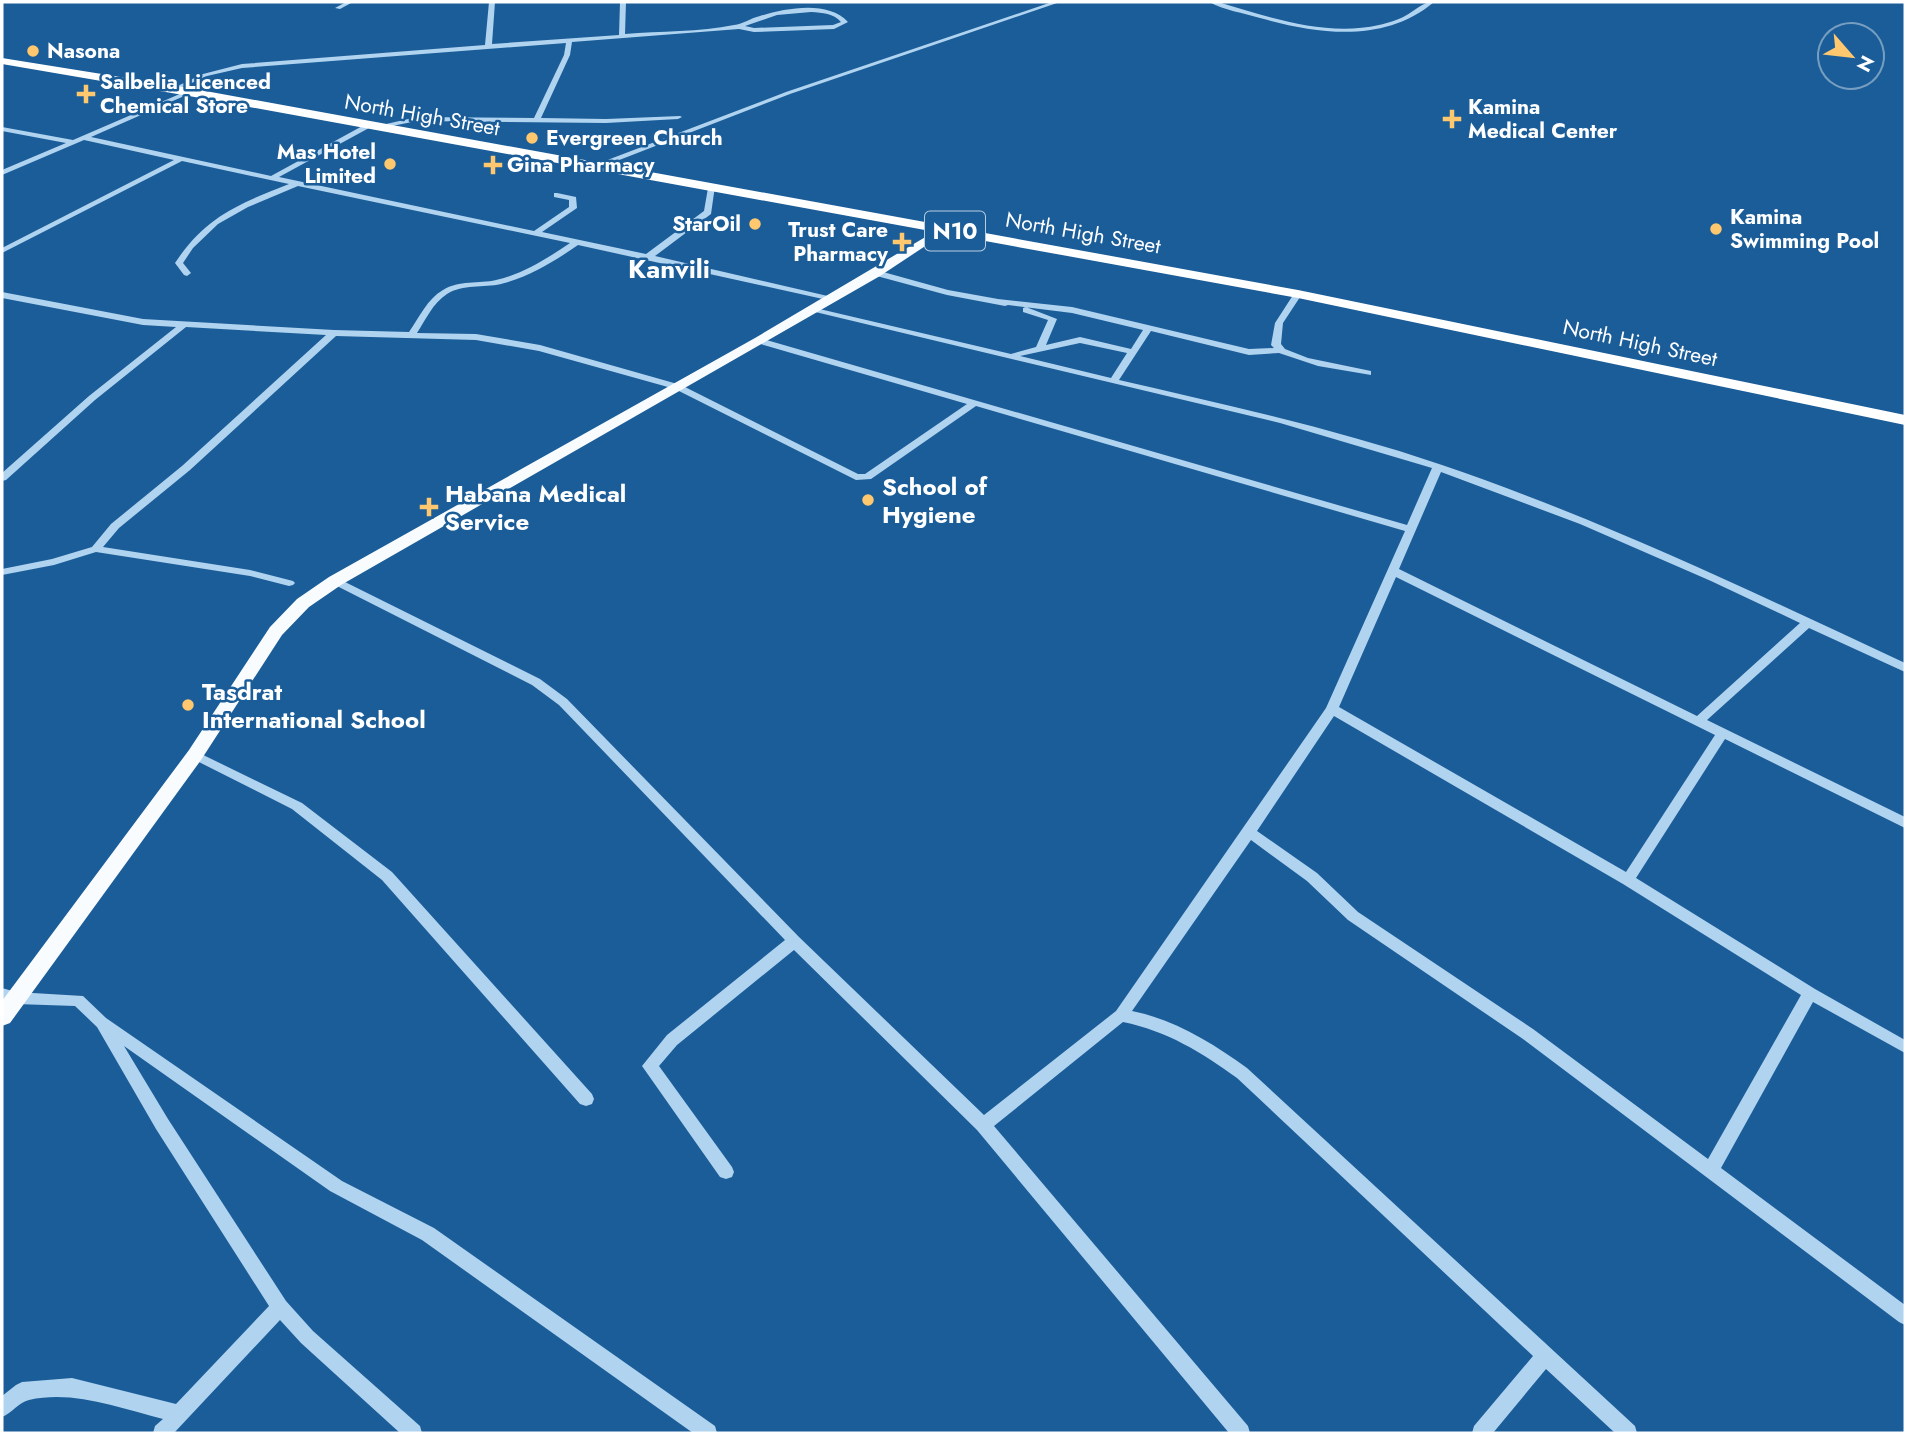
<svg xmlns="http://www.w3.org/2000/svg" width="1907" height="1435" font-family="Jost,sans-serif">
<rect width="100%" height="100%" fill="#1b5d98"/>
<g fill="none" stroke-linecap="round" stroke-linejoin="round">
<g fill="#b0d3f0" fill-rule="evenodd">
<path d="M346,2h7l-13,7 -5,-1z"/>
<path d="M489,2h6l-3,42 127,-9 1,-33h6l-1,32c35,-3 75,-2 109,-9 9,-1 17,-7 26,-9 26,-8 68,-16 88,6l-14,7 -80,3 -15,-3 -167,13 -2,13 -29,63 65,1 74,-3 2,1 -4,2 -72,4 -189,-2 -40,8 -4,-2 44,-10 117,1 30,-63 2,-12 -324,25 -35,8 -33,15 -5,-1 34,-16 39,-10 243,-19zM811,12c12,1 22,1 30,10l-8,3 -79,3 -9,-2 32,-11z"/>
<path d="M1052,2h8l-270,92 -194,75 -7,-2 197,-75z"/>
<path d="M1209,2h9c51,15 107,35 161,23 9,-2 19,-5 26,-9 10,-5 18,-15 29,-14 -50,42 -116,32 -174,16 -17,-5 -36,-8 -51,-16z"/>
<path d="M189,90l2,1v2l-100,44 180,39 95,-52 4,2 -1,2 -90,49 255,54 35,-24v-7l-15,-3v-4h3l19,4 1,11 -35,24 104,22 58,-43 4,-23 7,-2 -4,28 -56,42 177,41v4l-254,-56c-23,16 -49,32 -77,39 -18,4 -38,0 -54,10 -14,9 -21,25 -30,39l59,1 64,11 141,40 177,89h7l102,-70 -210,-61v-4h6l644,186 25,-57 -152,-45 -473,-113 4,-3 200,47 25,-7 12,-27 -25,-8v-4l3,-1 31,12 -11,26 34,-8 51,12 12,-19 -71,-17 -64,-8 -3,1 -58,-11 -74,-20v-4l3,-1 72,20 50,9 74,8 177,42 25,-1 -3,-3 4,-22 20,-31h6l1,2 -19,29 -2,21 4,5 23,9 63,13v4l-53,-9 -39,-13 -30,2 -98,-24 -32,49c108,25 217,49 323,85 159,54 311,127 463,198v9l-96,-44 -102,92 198,97v11l-180,-89 -89,139 179,111 90,51v13l-92,-51 -92,166 184,137v20l-6,-3 -376,-283 -175,-119 -41,-39 -56,-41 -119,171c44,9 80,32 115,57l388,358 2,7h-22l-69,-64 -53,64h-21l2,-7 59,-70 -296,-278c-36,-26 -70,-47 -114,-56l-129,104 254,300 2,7h-21l-252,-303 -183,-180 -117,95 -18,21 73,101 2,5 -2,5 -6,2 -6,-2 -78,-111 25,-31 118,-95 -226,-235 -27,-20 -201,-102 -2,-2 2,-2h8l201,100 27,20 232,238 185,178 132,-104 210,-303 79,-177 -429,-125 -105,73 -15,1 -181,-91 -136,-38 -63,-11 -140,-4 -146,134 -71,58 -16,19 147,23 43,11 2,2 -2,2 -4,1 -39,-10 -154,-24 -42,13 -52,10v-6l50,-10 40,-12 19,-23 71,-58 144,-131 -140,-8 -91,73 -89,80 -4,1v-8l87,-77 87,-69 -33,-2 -141,-27v-6l141,27 191,11 75,2c10,-14 18,-33 34,-42 16,-10 36,-6 53,-10 27,-6 52,-22 74,-37l-272,-57 -50,21 -30,17 -25,24 -10,15 8,10 -4,3 -3,-1 -9,-12c31,-47 64,-59 114,-79l-107,-23 -180,92v-5l172,-88 -90,-20 -82,35v-5l64,-27 -64,-12v-4l71,13zM1080,343l47,10 -16,25 -91,-22zM1441,472l139,52 131,57 89,42 -103,93 -298,-147zM1396,577l319,158 -89,137 -287,-165zM1334,716l289,168 178,111 -93,164 -175,-130 -175,-117 -41,-39 -60,-42z"/>
<path d="M195,751l107,52 90,69 200,222 2,5 -2,5 -6,2 -6,-2 -198,-224 -90,-71 -101,-51 -2,-3z"/>
<path d="M2,988l14,4 67,4 23,22 236,163 92,47 281,198 2,7h-24l-271,-193 -92,-49 -206,-145 44,73 118,182 27,30 107,95 2,7h-22l-99,-90 -21,-23 -106,113h-21l2,-7 8,-7c-44,-11 -89,-29 -134,-19 -10,2 -17,13 -27,17v-21l14,-11 6,-3 50,-4 104,26 93,-98 -113,-177 -59,-102 -22,-21 -59,-2 -14,-4z"/>
</g>
<path fill="#f9fcff" fill-rule="evenodd" d="M944,226l6,3 -2,2 -68,45 -539,309 -32,22 -27,28 -81,125 -191,263 -8,3v-25l187,-251 81,-123 27,-28 32,-22 426,-239z"/>
<path fill="#fff" fill-rule="evenodd" d="M2,58l187,30 1109,202 607,125v10l-607,-127 -1109,-202 -187,-32z"/>
</g>
<g fill="#ffc86f" stroke="#1b5d98" stroke-width="2.5">
<circle cx="33" cy="51" r="7"/>
<path d="M82.5 83.5h7v7h7v7h-7v7h-7v-7h-7v-7h7z"/>
<path d="M1448.5 108.5h7v7h7v7h-7v7h-7v-7h-7v-7h7z"/>
<circle cx="532" cy="138" r="7"/>
<circle cx="390" cy="164" r="7"/>
<path d="M489.5 154.5h7v7h7v7h-7v7h-7v-7h-7v-7h7z"/>
<circle cx="755" cy="224" r="7"/>
<circle cx="1716" cy="229" r="7"/>
<path d="M898.5 231.5h7v7h7v7h-7v7h-7v-7h-7v-7h7z"/>
<circle cx="868" cy="500" r="7"/>
<path d="M425.5 496.5h7v7h7v7h-7v7h-7v-7h-7v-7h7z"/>
<circle cx="188" cy="705" r="7"/>
</g>
<g text-anchor="middle" dominant-baseline="central" stroke-width="5" stroke-linejoin="round" paint-order="stroke">
<g font-size="21" font-weight="bold" fill="#fff" stroke="#1b5d98" text-anchor="start">
<text x="47" y="51">Nasona</text>
<text x="100" y="82">Salbelia Licenced<tspan x="100" dy="24">Chemical Store</tspan></text>
<text x="1468" y="107">Kamina<tspan x="1468" dy="24">Medical Center</tspan></text>
<text x="546" y="138">Evergreen Church</text>
<text x="376" y="152" text-anchor="end">Mas Hotel<tspan x="376" dy="24">Limited</tspan></text>
<text x="507" y="165">Gina Pharmacy</text>
<text x="1730" y="217">Kamina<tspan x="1730" dy="24">Swimming Pool</tspan></text>
<text x="741" y="224" text-anchor="end">StarOil</text>
<text x="888" y="230" text-anchor="end">Trust Care<tspan x="888" dy="24">Pharmacy</tspan></text>
</g>
<g font-size="21" fill="#fff" stroke="#1b5d98">
<text transform="translate(422 115) rotate(10)">North High Street</text>
<text transform="translate(1083 233) rotate(10)">North High Street</text>
<text transform="translate(1640 343) rotate(12)">North High Street</text>
</g>
<rect fill="#1b5d98" stroke="#bbcee0" stroke-width="2" x="925" y="211.5" width="60" height="39" rx="5"/>
<g font-size="23" font-weight="bold" fill="#fff">
<text x="955" y="231">N10</text>
</g>
<g font-size="24" font-weight="bold" fill="#fff" stroke="#1b5d98" text-anchor="start">
<text x="882" y="486">School of<tspan x="882" dy="28">Hygiene</tspan></text>
<text x="445" y="493">Habana Medical<tspan x="445" dy="28">Service</tspan></text>
<text x="202" y="691">Tasdrat<tspan x="202" dy="28">International School</tspan></text>
</g>
<g font-size="26" font-weight="bold" fill="#fff" stroke="#1b5d98">
<text x="669" y="269">Kanvili</text>
</g>
</g>
<rect width="1907" height="1435" fill="none" stroke="#ffffff" stroke-width="7"/>
<g transform="translate(1851 56) rotate(118)"><circle r="33" fill="#1b5d98" stroke="#769ec1" stroke-width="2"/>
<path d="M0-5L12 26L0 18L-12 26Z" fill="#ffc86f"/>
<text y="-10" font-size="19" font-weight="bold" text-anchor="middle" fill="#ffffff">N</text>
</g>
</svg>
